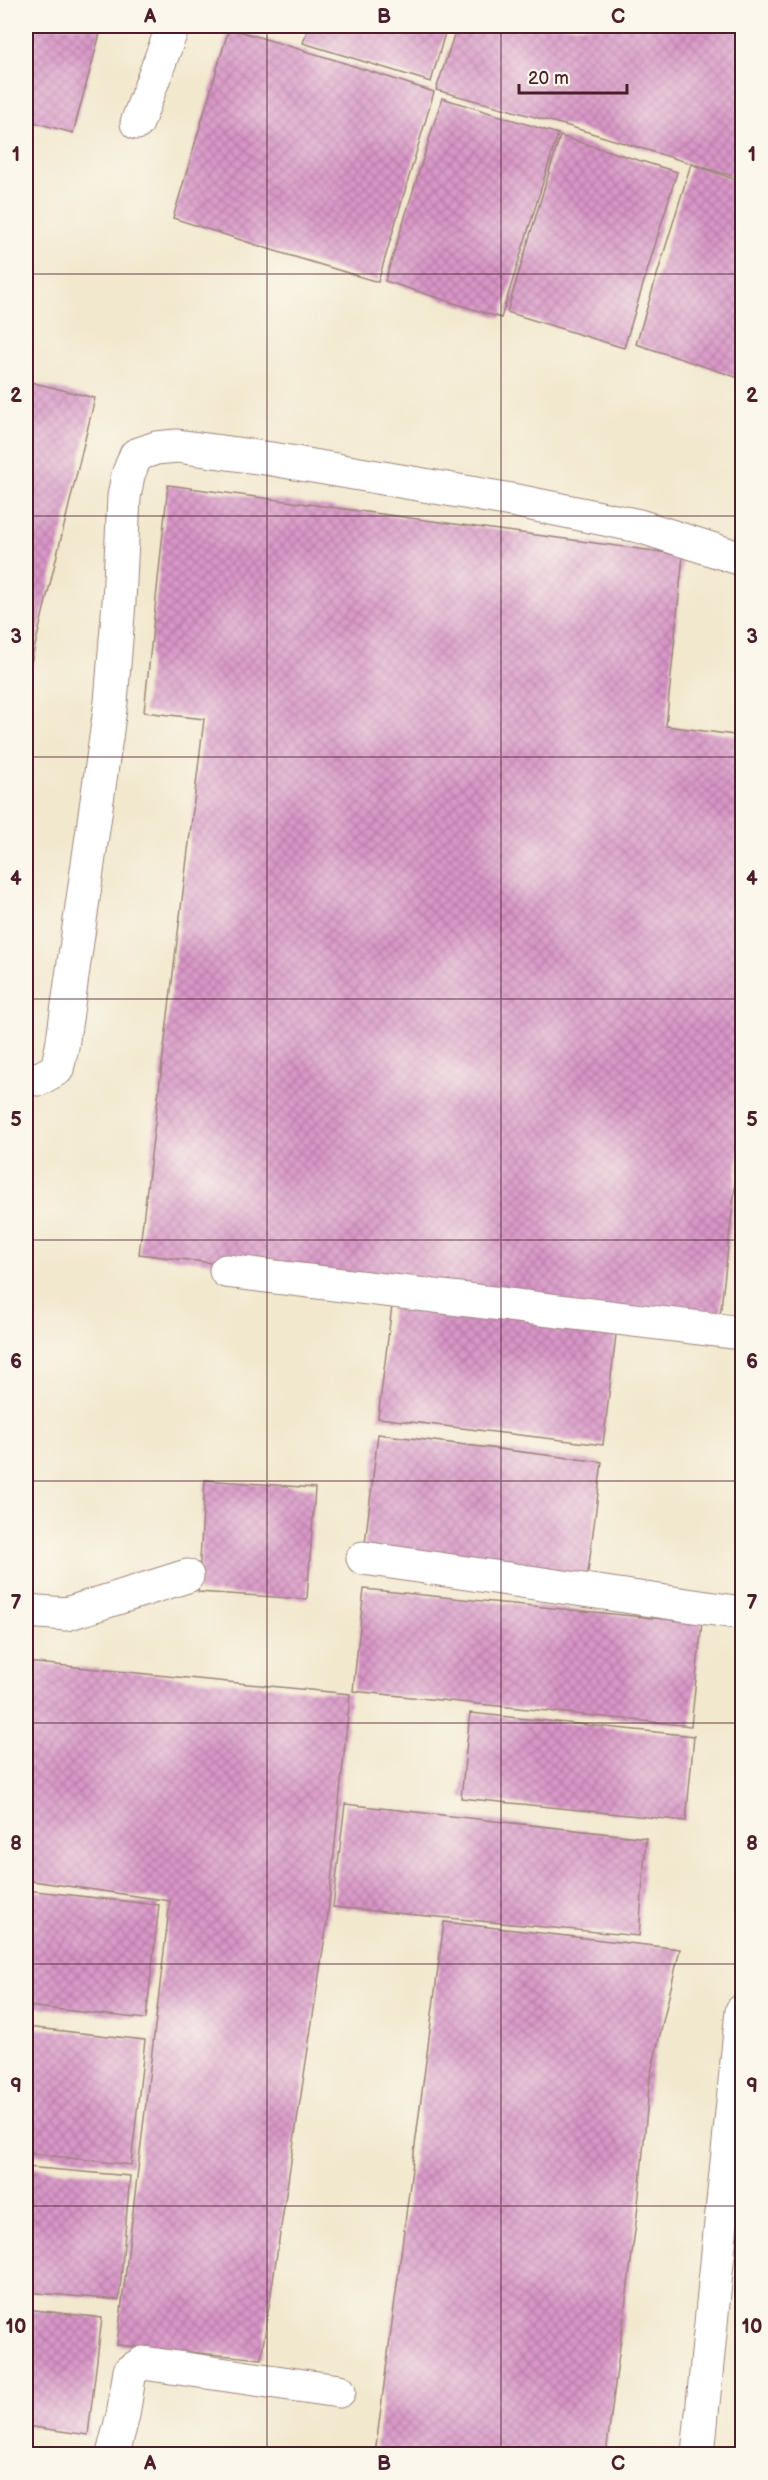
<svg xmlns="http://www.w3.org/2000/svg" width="768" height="2480" font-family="'Balsamiq Sans',sans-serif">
<defs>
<pattern id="building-cross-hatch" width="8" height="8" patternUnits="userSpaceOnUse" patternTransform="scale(1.5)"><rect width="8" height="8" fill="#d996c8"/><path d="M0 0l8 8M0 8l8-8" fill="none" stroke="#b27aa3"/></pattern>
</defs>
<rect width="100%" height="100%" fill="#fbf7ec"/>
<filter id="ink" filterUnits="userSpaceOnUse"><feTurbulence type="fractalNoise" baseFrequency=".0167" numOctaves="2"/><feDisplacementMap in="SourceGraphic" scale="12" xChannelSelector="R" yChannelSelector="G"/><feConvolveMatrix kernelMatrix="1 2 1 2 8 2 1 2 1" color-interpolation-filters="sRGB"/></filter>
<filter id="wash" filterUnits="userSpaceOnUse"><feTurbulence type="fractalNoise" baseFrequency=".008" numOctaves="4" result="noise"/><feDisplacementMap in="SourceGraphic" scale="24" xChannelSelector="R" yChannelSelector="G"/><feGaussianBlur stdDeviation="1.35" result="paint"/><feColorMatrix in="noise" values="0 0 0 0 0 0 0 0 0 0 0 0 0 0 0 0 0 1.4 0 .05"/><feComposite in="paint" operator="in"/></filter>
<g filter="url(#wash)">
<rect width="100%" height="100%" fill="#f2e8ce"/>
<g id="blocks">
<g fill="url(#building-cross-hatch)">
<path d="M26,26h76l-29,107 -47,-13z"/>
<path d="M309,26h138l-16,56 -128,-39z"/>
<path d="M457,26h285v153l-174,-53 -132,-36z"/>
<path d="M229,28l103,31 102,33 -56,190 -103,-31 -102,-33z"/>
<path d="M442,98l116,36 -57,184 -116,-37z"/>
<path d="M560,136l117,36 -53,176 -117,-36z"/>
<path d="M691,164l51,18v197l-106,-35z"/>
<path d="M26,381l69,17 -67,277 -2,-1z"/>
<path d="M168,485l515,70 -17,171 76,10v391l-23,198 -580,-71 65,-535 -60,-7z"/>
<path d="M393,1298l224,28 -14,119 -225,-27z"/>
<path d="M378,1434l224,28 -15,118 -223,-28z"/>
<path d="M205,1480l110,8 -8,111 -109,-7z"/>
<path d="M364,1589l338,34 -11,103 -338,-35z"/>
<path d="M26,1662l324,32 -23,229 -66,436 -144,-14 53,-444 -144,-21z"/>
<path d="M470,1713l224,23 -8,85 -225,-23z"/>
<path d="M345,1804l301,34 -7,98 -306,-29z"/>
<path d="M26,1890l133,15 -13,114 -120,-13z"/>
<path d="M444,1922l236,27 -30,128 -13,138 -31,239h-231z"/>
<path d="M26,2027l119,13 -14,125 -105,-12z"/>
<path d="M26,2167l104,9 -11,124 -93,-8z"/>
<path d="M26,2309l76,9 -14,117 -62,-9z"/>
</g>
</g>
</g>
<g filter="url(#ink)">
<use href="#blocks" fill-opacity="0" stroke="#9e847c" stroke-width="1.5"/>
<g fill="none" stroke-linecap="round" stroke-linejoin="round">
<g stroke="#9e847c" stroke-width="35">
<g id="minor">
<path d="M137,123l36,-97"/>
<path d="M26,1078l13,1 18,-10 5,-22 49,-345 8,-100 5,-105 4,-22 8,-20 20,-7 21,-2 95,13 245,42 122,25 103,33"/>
<path d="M226,1271l516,62"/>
<path d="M363,1558l379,55"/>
<path d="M26,1611l40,3 121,-38"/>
<path d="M113,2454l10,-39 7,-44 13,-8 196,28"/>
<path d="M698,2454l44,-443"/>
</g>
</g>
<use href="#minor" stroke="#fff" stroke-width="33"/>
</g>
</g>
<path fill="none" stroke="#4a1f2b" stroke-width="1.5" stroke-opacity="0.55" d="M267,26v2428M501,26v2428M26,274h716M26,516h716M26,757h716M26,999h716M26,1240h716M26,1481h716M26,1723h716M26,1964h716M26,2206h716"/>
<rect width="768" height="2480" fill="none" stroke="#fbf7ec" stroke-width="66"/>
<path d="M519 84v9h108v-9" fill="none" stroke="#4a1f2b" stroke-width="3"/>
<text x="528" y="84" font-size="18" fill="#4a1f2b" stroke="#fbf7ec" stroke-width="4.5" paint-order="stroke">20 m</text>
<rect x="33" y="33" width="702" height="2414" fill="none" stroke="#4a1f2b" stroke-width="2"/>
<g font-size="20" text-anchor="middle" font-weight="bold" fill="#4a1f2b">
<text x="150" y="23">A</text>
<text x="384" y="23">B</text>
<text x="618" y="23">C</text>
<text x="16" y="161">1</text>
<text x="752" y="161">1</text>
<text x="16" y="402">2</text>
<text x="752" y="402">2</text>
<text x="16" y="643">3</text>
<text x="752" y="643">3</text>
<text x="16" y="885">4</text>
<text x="752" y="885">4</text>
<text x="16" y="1126">5</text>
<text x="752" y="1126">5</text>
<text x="16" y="1368">6</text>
<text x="752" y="1368">6</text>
<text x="16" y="1609">7</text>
<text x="752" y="1609">7</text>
<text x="16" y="1850">8</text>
<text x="752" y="1850">8</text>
<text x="16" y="2092">9</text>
<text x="752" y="2092">9</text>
<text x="16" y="2333">10</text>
<text x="752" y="2333">10</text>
<text x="150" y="2470">A</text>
<text x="384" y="2470">B</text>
<text x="618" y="2470">C</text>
</g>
</svg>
